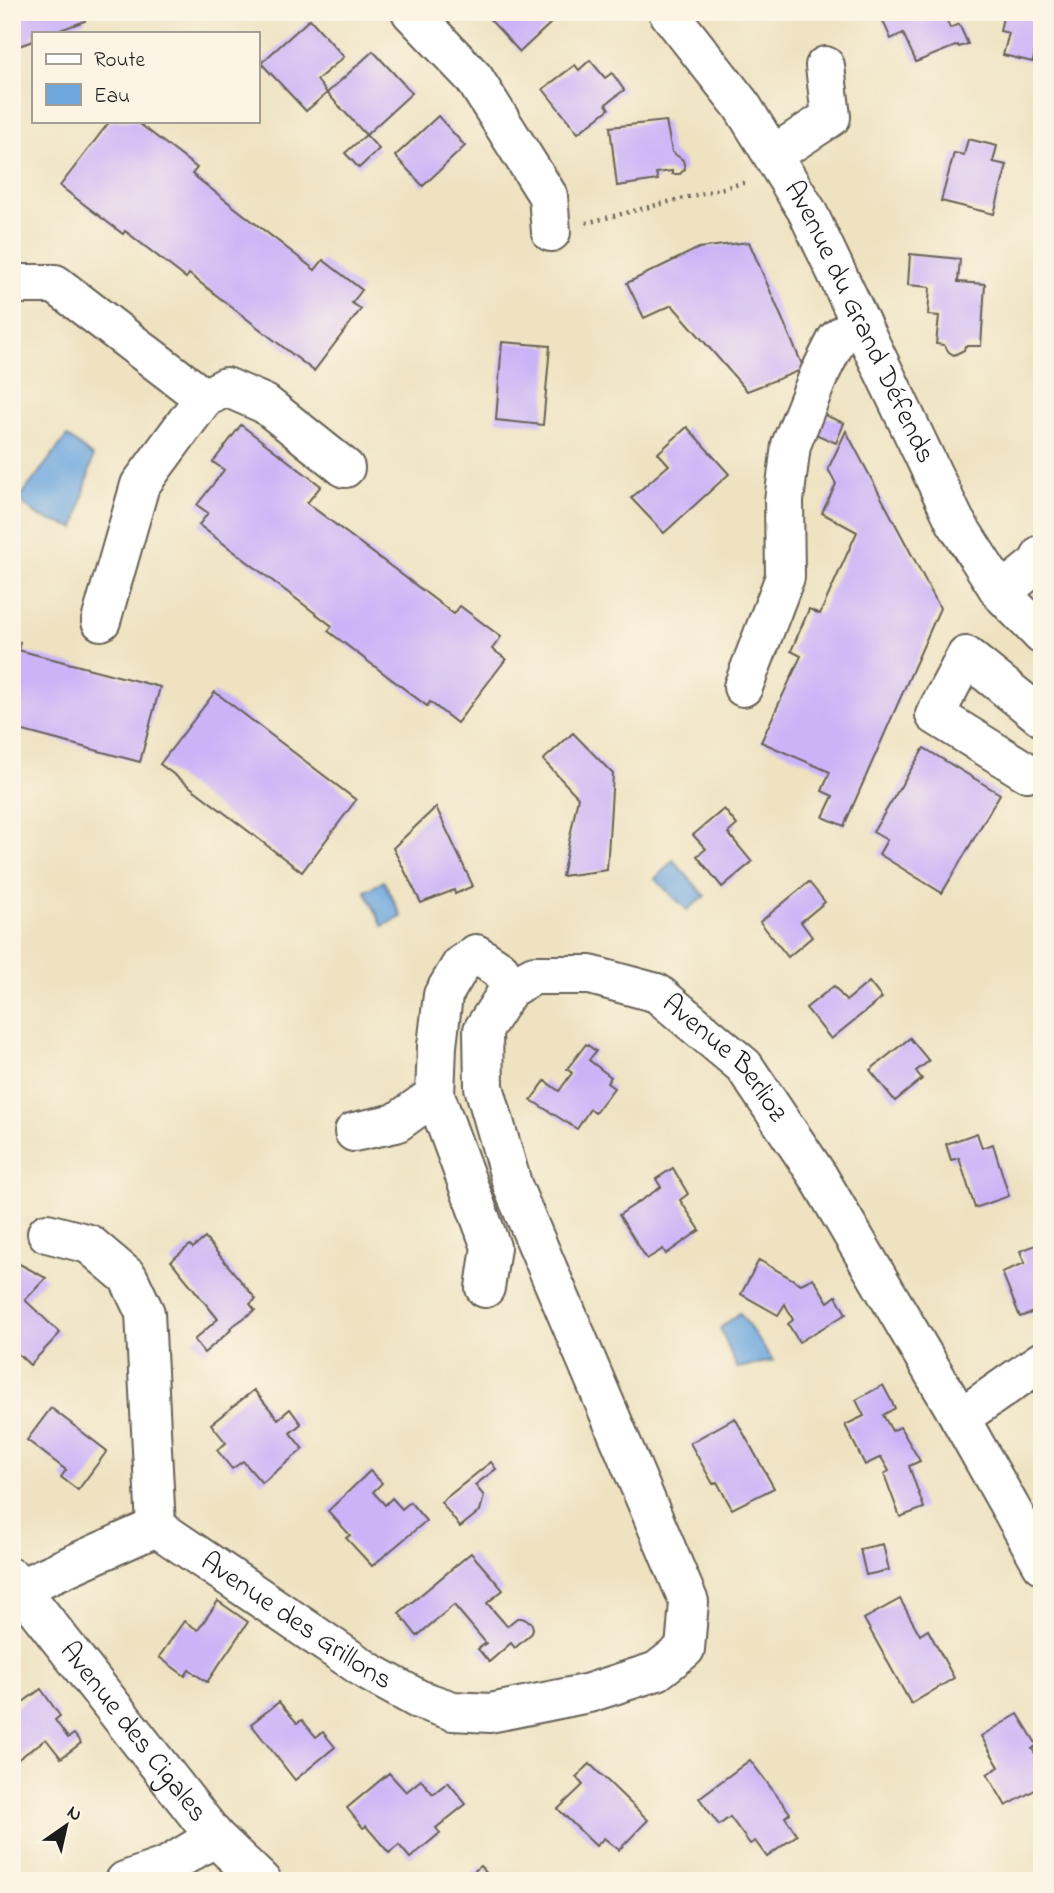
<svg xmlns="http://www.w3.org/2000/svg" width="1054" height="1893" font-family="'Indie Flower',sans-serif">
<rect width="100%" height="100%" fill="#fcf5e5"/>
<filter id="ink" filterUnits="userSpaceOnUse"><feTurbulence type="fractalNoise" baseFrequency=".0143" numOctaves="2"/><feDisplacementMap in="SourceGraphic" scale="14" xChannelSelector="R" yChannelSelector="G"/><feConvolveMatrix kernelMatrix="1 2 1 2 8 2 1 2 1" color-interpolation-filters="sRGB"/></filter>
<filter id="wash" filterUnits="userSpaceOnUse"><feTurbulence type="fractalNoise" baseFrequency=".00686" numOctaves="4" result="noise"/><feDisplacementMap in="SourceGraphic" scale="28" xChannelSelector="R" yChannelSelector="G"/><feGaussianBlur stdDeviation="1.57" result="paint"/><feColorMatrix in="noise" values="0 0 0 0 0 0 0 0 0 0 0 0 0 0 0 0 0 1.4 0 .05"/><feComposite in="paint" operator="in"/></filter>
<g filter="url(#wash)">
<rect width="100%" height="100%" fill="#eee2c1"/>
<g fill="#6ea7de" stroke="#45627d" stroke-width="2">
<path d="M67,436l26,21 -18,71 -35,-11 -22,-17z"/>
<path d="M673,860l32,36 -18,14 -32,-31z"/>
<path d="M384,881l18,36 -19,9 -18,-35z"/>
<path d="M740,1313l33,48 -36,7 -17,-40z"/>
</g>
<g id="blocks">
<g fill="#cab4f7">
<path d="M12,12h70l3,9 -33,12h-19v8l-14,5 -7,-18z"/>
<path d="M483,12h52l2,3 3,-3h10l5,7 -35,33z"/>
<path d="M879,12h64l7,16 9,-4 9,20 -9,3 -1,-2 -42,17 -13,-29 -12,6z"/>
<path d="M1004,12h38l-9,50 -30,-7 6,-22 -9,-2z"/>
<path d="M310,19l34,38 -27,23 10,13 -21,18 -45,-48z"/>
<path d="M373,51l39,42 -46,42 -39,-42z"/>
<path d="M590,60l15,18 7,-5 12,17 -18,14 3,5 -31,24 -35,-44 32,-24 4,5z"/>
<path d="M438,116l27,30 -42,40 -28,-30z"/>
<path d="M110,121h26l61,47 -5,6 123,96 8,-10 39,30 -10,13 9,6 -47,62 -125,-97 -3,4 -61,-47 -2,3 -63,-48z"/>
<path d="M666,121l6,31 11,8 2,9 -5,5h-8v-3l-16,2 2,7 -41,6 -7,-59z"/>
<path d="M366,135l13,14 -20,19 -14,-15z"/>
<path d="M968,139l29,7 -4,16 14,3 -13,49 -53,-13 13,-48 10,2z"/>
<path d="M749,242l55,127 -57,22 -75,-86 -28,13 -17,-35 72,-35z"/>
<path d="M910,254l50,5 -2,23 27,2 -4,62h-16l-1,4 -10,5 -5,-3 -5,-7 -8,-1 3,-28 -11,-1 2,-28 -22,-2z"/>
<path d="M502,342l48,4 -7,79 -47,-5z"/>
<path d="M822,414l22,9 -8,20 -23,-10z"/>
<path d="M241,425l80,61 -14,17 147,111 6,-8 41,31 -9,12 14,10 -49,64 -27,-21 -3,4 -99,-75 4,-5 -133,-101 9,-12 -11,-8 27,-35 -11,-8z"/>
<path d="M687,427l42,47 -65,59 -33,-35 38,-33 -11,-12z"/>
<path d="M846,431l94,177 -96,218 -21,-9 10,-21 -11,-5 8,-19 -69,-30 40,-86 -10,-5 18,-42 11,5 37,-82 -35,-19 14,-29 -8,-15z"/>
<path d="M12,640l8,2 -2,8 142,37 -20,75 -128,-34z"/>
<path d="M215,692l141,108 -54,72 -142,-108z"/>
<path d="M573,733l40,41 -6,96 -45,6 16,-79 -35,-37z"/>
<path d="M924,748l76,46 -58,99 -63,-39 8,-14 -14,-8z"/>
<path d="M436,807l37,79 -18,8 -1,-4 -33,13 -28,-55z"/>
<path d="M724,809l13,16 -9,8 24,29 -30,25 -25,-31 9,-7 -13,-14z"/>
<path d="M809,882l16,20 -24,20 11,15 -24,20 -28,-35z"/>
<path d="M869,982l13,16 -51,41 -25,-31 28,-22 12,15z"/>
<path d="M910,1038l19,23 -13,10 6,8 -27,22 -25,-31z"/>
<path d="M586,1044l10,7 -7,9 22,17 -4,6 7,5 -19,25 -5,-4 -13,20 -46,-29 14,-19 14,10 13,-18 -5,-4z"/>
<path d="M977,1133l5,15 11,-4 16,52 -34,12 -16,-50 -8,2 -5,-16z"/>
<path d="M673,1168l15,26 -8,6 20,30 -34,24 -3,-5 -16,10 -28,-44 42,-28 -5,-8z"/>
<path d="M205,1238l51,61 -6,5 5,6 -25,18 1,2 -27,23 -10,-13 24,-21 -47,-58 19,-16 3,3z"/>
<path d="M1036,1245l6,14v50l-22,8 -18,-45 23,-9 -5,-12z"/>
<path d="M12,1260l34,18 -21,22 35,33 -30,32 -18,-17z"/>
<path d="M759,1260l42,24 12,-6 15,24 8,-6 10,18 -47,28 -11,-18 5,-4 -8,-16 -7,11 -37,-21z"/>
<path d="M883,1385l12,23 -12,7 9,16 8,-4 20,34 -11,5 15,42 -24,9 -16,-43 5,-3 -8,-14 -16,8 -20,-40 19,-9 -8,-16z"/>
<path d="M254,1390l24,29 12,-10 11,15 -11,9 13,16 -41,34 -19,-22 -11,8 -15,-19 9,-7 -15,-19z"/>
<path d="M51,1408l56,43 -29,39 -17,-13 5,-7 -39,-30z"/>
<path d="M735,1418l39,70 -42,21 -15,-27 -4,2 -23,-41z"/>
<path d="M491,1462l5,7 -21,16 9,11 -4,15 -20,16 -19,-25z"/>
<path d="M370,1471l12,12 -9,9 12,13 7,-7 10,11 8,-7 16,19 -54,45 -26,-28 4,-3 -22,-24z"/>
<path d="M883,1544l6,26 -23,5 -6,-26z"/>
<path d="M471,1553l32,37 -16,13 20,23 10,-8h5l9,4 2,6 -1,5 -17,15 -4,-5 -22,19 -11,-13 8,-6 -32,-38 -37,31 -18,-23z"/>
<path d="M900,1599l20,36 8,-5 26,48 -43,26 -47,-85z"/>
<path d="M218,1601l30,21 -41,60 -18,-12 -4,6 -26,-19 25,-36 14,9z"/>
<path d="M41,1689l19,27 -5,4 13,18 6,-4 7,9 -20,15 -15,-19 -28,20 -6,-8v-41z"/>
<path d="M279,1702l18,21 5,-3 14,17 7,-5 12,15 -40,33 -44,-56z"/>
<path d="M1018,1714l19,31 -5,4 10,14v23l-36,20 -19,-32 12,-7 -18,-31z"/>
<path d="M750,1760l40,53 -5,4 12,18 -30,22 -12,-16 -5,3 -20,-27 -11,8 -20,-27z"/>
<path d="M590,1764l58,56 -29,30 -15,-12 -8,8 -38,-37 25,-24 -7,-8z"/>
<path d="M389,1773l17,19 15,-12 12,14 15,-12 18,22 -30,24 4,5 -30,25 -11,-13 -10,8 -23,-27 -3,2 -16,-20z"/>
<path d="M480,1866l14,15h-30z"/>
</g>
</g>
</g>
<g filter="url(#ink)">
<use href="#blocks" fill-opacity="0" stroke="#666156" stroke-width="2"/>
<g fill="none" stroke-linecap="round" stroke-linejoin="round">
<g stroke="#666156" stroke-width="42">
<g id="minor">
<path d="M411,12l63,66 74,118 3,36"/>
<path id="s1" d="M668,12l74,94 65,105 148,310 46,72 41,42"/>
<path d="M773,155l58,-38 -6,-51"/>
<path d="M12,284h43l149,114 22,-11 39,17 80,64"/>
<path d="M1001,593l37,-30 4,-9"/>
<path d="M101,621l39,-136 64,-87"/>
<path d="M743,687l42,-110 -1,-76 7,-56 28,-70 18,-36 23,-17"/>
<path d="M1027,772l-92,-57 31,-59 76,61"/>
<path d="M354,1132l42,-9 39,-28"/>
<path d="M47,1233l42,11 39,33 17,36 11,214"/>
<path d="M485,1288l6,-41 -56,-152 2,-49 6,-51 18,-30 15,-11 24,16 10,18"/>
<path d="M960,1418l82,-57"/>
<path id="s2" d="M12,1578l203,259 46,44"/>
<path id="s3" d="M20,1588l136,-61 213,145 49,27 35,12 37,2 99,-20 68,-22 28,-22 4,-47 -176,-415 -29,-100 -1,-57 27,-42 24,-13h56l67,18 87,73 74,110 142,242 82,146"/>
<path d="M125,1881l42,-15 48,-29"/>
</g>
</g>
<path stroke="#666156" stroke-width="4.5" stroke-dasharray="2 5" stroke-linecap="butt" d="M586,223l161,-41"/>
<use href="#minor" stroke="#fff" stroke-width="38"/>
</g>
</g>
<g text-anchor="middle" dominant-baseline="central" stroke-width="5" stroke-linejoin="round" paint-order="stroke">
<g font-size="28" fill="#1c1c1c" stroke="#fcf5e5">
<text stroke="none"><textPath href="#s1" startOffset="366">Avenue du Grand Défends</textPath></text>
<text stroke="none"><textPath href="#s3" startOffset="1701">Avenue Berlioz</textPath></text>
<text stroke="none"><textPath href="#s3" startOffset="318">Avenue des Grillons</textPath></text>
<text stroke="none"><textPath href="#s2" startOffset="196">Avenue des Cigales</textPath></text>
</g>
</g>
<rect width="1054" height="1893" fill="none" stroke="#fcf5e5" stroke-width="42"/>
<rect x="32" y="32" width="228" height="91" fill="#fcf5e5" stroke="#a29e95" stroke-width="2"/>
<rect x="46" y="54" width="35" height="10" fill="#ffffff" stroke="#a29e95" stroke-width="2"/>
<text x="94" y="66" font-size="21" fill="#1c1c1c">Route</text>
<rect x="46" y="84" width="35" height="21" fill="#6ea7de" stroke="#a29e95" stroke-width="2"/>
<text x="94" y="102" font-size="21" fill="#1c1c1c">Eau</text>
<g transform="translate(66 1826) rotate(34)" stroke="#fcf5e5" stroke-width="5" paint-order="stroke">
<path d="M0-5L12 26L0 18L-12 26Z" fill="#1c1c1c"/>
<text y="-10" font-size="19" font-weight="bold" text-anchor="middle" fill="#1c1c1c">N</text>
</g>
</svg>
